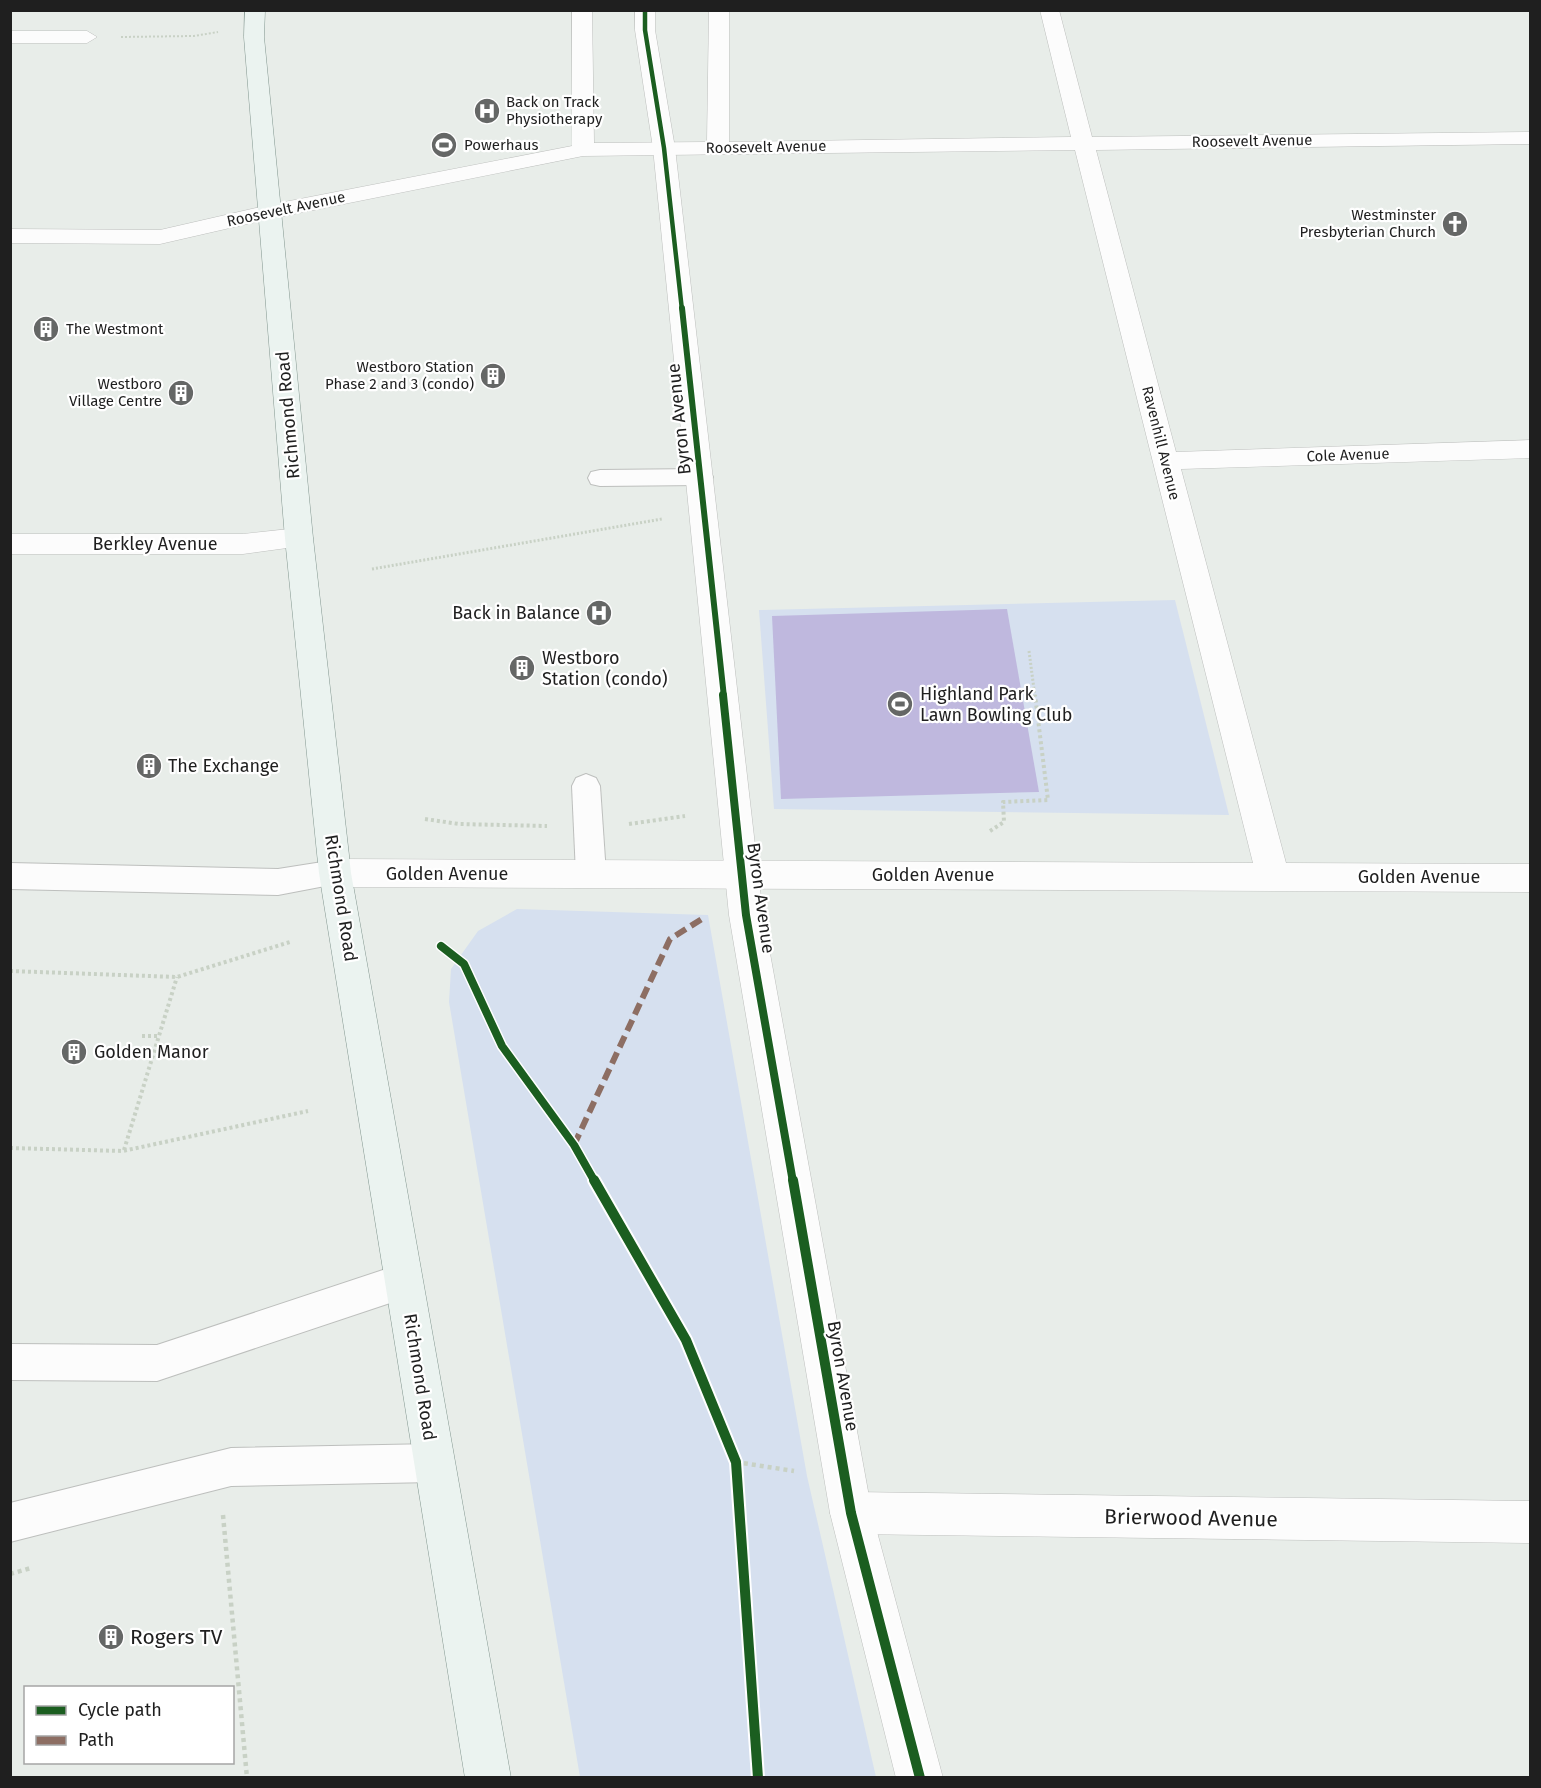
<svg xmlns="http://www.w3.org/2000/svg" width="1541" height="1788" font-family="'Fira Sans',sans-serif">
<rect width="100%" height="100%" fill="#e8ede9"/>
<g fill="#d6e0ef">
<path d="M1175,600l54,215 -455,-6 -15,-199z"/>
<path d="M517,909l191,6 99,561 69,301h-296l-131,-775 2,-33 27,-38z"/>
</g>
<path fill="#bfb8de" d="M1007,609l32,183 -258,7 -9,-183z"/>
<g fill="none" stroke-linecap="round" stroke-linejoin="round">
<g stroke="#bdbfbd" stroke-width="2">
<g id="service">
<path d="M701,469l9,2 3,6 -3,6 -9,2 -101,1 -9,-2 -3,-6 3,-6 9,-2z"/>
<path d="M586,774l10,4 4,8 6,88 -4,9 -11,4 -11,-4 -4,-9 -4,-88 4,-8z"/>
<path d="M335,860l11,4 4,9 -4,9 -68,13 -268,-6v-26l268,6z"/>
<path d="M404,1263l13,5 5,13 -5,13 -260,87 -147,-1v-36l147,1z"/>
<path d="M434,1444l13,6 6,13 -6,13 -13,6 -203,4 -221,56v-39l221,-55z"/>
</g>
</g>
<g stroke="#bdbfbd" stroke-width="1">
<g id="minor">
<path d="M572,10h20l2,133 113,-1 2,-132h20v132l342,-5 -31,-127h19l33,127 438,-5v12l-434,6 80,302 354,-12v18l-349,11 105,394 244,1v28l-1195,-5 -12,-4 -4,-10 4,-10 12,-4 918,4 -178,-713 -492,6 -314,63 -109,25 -150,-1v-14l150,1 109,-25 303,-59z"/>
<path d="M10,31h77l10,6 -10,6h-77z"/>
<path d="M299,528l10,3 4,7 -4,7 -66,9h-233v-20h233z"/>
<path d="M851,1492l679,9v42l-679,-9 -15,-6 -6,-15 6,-15z"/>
</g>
</g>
<g stroke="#bdbfbd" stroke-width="1">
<path id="tertiary" d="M635,10h20v20l20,118 88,767 109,598 71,265h-47l-66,-265 -101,-598 -76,-767 -18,-118z"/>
</g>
<g stroke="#82968f" stroke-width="1">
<path id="secondary" d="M245,10h20l-1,27 49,501 38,335 160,905h-46l-146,-905 -34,-335 -41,-501z"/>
</g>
<path stroke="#c8d1c5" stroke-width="2" stroke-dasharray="2 2" stroke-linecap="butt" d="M121,37l73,-1 24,-4"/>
<g stroke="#c8d1c5" stroke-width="3" stroke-dasharray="2 2" stroke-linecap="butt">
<path d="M372,569l290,-50"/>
<path d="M1029,651l6,46"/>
</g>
<g stroke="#c8d1c5" stroke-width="4" stroke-dasharray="3 3" stroke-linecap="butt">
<path d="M425,819l34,5 88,2"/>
<path d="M629,824l56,-8"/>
<path d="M990,831l14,-9 -1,-20 45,-2 -13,-105"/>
<path d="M10,971l167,6 113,-35"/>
<path d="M142,1036h17"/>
<path d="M10,1148l113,3 185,-40"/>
<path d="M124,1150l53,-173"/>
</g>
<g stroke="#c8d1c5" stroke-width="4.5" stroke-dasharray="4 4" stroke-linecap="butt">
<path d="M736,1462l58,9"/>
<path d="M223,1515l24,263"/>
<path d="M10,1574l21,-6"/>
</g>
<use href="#service" fill="#fcfcfc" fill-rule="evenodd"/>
<use href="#minor" fill="#fcfcfc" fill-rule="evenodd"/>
<use href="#tertiary" fill="#fcfcfc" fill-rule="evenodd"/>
<use href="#secondary" fill="#ebf3f0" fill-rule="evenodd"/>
<path stroke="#8d6e63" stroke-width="6" stroke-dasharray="12 6" stroke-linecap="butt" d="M574,1145l96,-206 35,-22"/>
<g stroke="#fff" stroke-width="7">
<path id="cycleway-far3" d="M645,10v20l19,118 18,162"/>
</g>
<g stroke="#fff" stroke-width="9">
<path id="cycleway-far2" d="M682,308l42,389"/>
</g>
<g stroke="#fff" stroke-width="11">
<g id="cycleway-far1">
<path d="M723,695l23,220 47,267"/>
<path d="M441,946l23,18 38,82 72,99 21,37"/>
</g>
</g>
<g stroke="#fff" stroke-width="14">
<g id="cycleway">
<path d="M594,1180l92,160 50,122 22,316"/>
<path d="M793,1180l58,333 69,265"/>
</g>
</g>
<use href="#cycleway-far3" stroke="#1b5e20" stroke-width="4.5"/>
<use href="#cycleway-far2" stroke="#1b5e20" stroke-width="6"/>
<use href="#cycleway-far1" stroke="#1b5e20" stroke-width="8"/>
<use href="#cycleway" stroke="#1b5e20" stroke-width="10"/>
</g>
<defs>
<g id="hospital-disc" transform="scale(1.35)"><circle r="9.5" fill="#656766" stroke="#fff"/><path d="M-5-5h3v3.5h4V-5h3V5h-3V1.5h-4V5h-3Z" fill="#fff"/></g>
<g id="stadium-disc" transform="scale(1.35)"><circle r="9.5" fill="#656766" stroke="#fff"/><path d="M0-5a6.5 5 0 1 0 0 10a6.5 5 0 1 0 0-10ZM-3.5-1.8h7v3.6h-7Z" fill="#fff"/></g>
<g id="church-disc" transform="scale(1.35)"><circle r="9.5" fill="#656766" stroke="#fff"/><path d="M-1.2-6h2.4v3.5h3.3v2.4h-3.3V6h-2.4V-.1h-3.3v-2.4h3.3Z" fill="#fff"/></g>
<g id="building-disc" transform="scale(1.35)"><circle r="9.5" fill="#656766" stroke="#fff"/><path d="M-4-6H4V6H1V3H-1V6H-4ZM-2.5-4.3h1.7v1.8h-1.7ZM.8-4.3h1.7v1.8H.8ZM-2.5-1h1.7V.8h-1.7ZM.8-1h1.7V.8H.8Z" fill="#fff"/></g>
</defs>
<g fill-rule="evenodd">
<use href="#hospital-disc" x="487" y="111"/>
<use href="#stadium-disc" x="444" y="145"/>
<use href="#church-disc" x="1455" y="224"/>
<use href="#building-disc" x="46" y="329"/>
<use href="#building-disc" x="493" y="376"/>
<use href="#building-disc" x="181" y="393"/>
<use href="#hospital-disc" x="599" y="613"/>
<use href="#building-disc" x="522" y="668"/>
<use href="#stadium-disc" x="900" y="704"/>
<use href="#building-disc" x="149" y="766"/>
<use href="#building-disc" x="74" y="1052"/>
<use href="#building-disc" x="111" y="1637"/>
</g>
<g text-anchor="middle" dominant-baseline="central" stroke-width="4.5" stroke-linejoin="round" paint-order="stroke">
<g font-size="15" fill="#1f1f1f" stroke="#fff" text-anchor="start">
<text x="506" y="102">Back on Track<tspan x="506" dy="17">Physiotherapy</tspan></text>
<text x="464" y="145">Powerhaus</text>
<text x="1436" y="215" text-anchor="end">Westminster<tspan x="1436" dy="17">Presbyterian Church</tspan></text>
<text x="66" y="329">The Westmont</text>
<text x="474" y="367" text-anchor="end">Westboro Station<tspan x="474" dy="17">Phase 2 and 3 (condo)</tspan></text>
<text x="162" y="384" text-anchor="end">Westboro<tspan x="162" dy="17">Village Centre</tspan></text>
</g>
<g font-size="15" fill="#1f1f1f" stroke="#fff">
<text transform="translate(1252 141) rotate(-1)">Roosevelt Avenue</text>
<text transform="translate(766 147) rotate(-1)">Roosevelt Avenue</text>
<text transform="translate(286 209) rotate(-12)">Roosevelt Avenue</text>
<text transform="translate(1161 443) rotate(76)">Ravenhill Avenue</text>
<text transform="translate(1348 455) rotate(-2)">Cole Avenue</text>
</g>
<g font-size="18" fill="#1f1f1f" stroke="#fff">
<text transform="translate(288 415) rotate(-95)">Richmond Road</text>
<text transform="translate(679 419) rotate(-96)">Byron Avenue</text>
<text x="155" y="544">Berkley Avenue</text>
<text x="447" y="874">Golden Avenue</text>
<text x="933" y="875">Golden Avenue</text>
<text x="1419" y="877">Golden Avenue</text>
<text transform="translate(341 898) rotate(81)">Richmond Road</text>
<text transform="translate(761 898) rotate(82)">Byron Avenue</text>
<text transform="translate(843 1376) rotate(80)">Byron Avenue</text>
<text transform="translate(420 1377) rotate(81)">Richmond Road</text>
</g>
<g font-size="18" fill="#1f1f1f" stroke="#fff" text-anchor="start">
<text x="580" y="613" text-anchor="end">Back in Balance</text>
<text x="542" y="658">Westboro<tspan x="542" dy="21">Station (condo)</tspan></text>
<text x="920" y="694">Highland Park<tspan x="920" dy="21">Lawn Bowling Club</tspan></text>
<text x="168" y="766">The Exchange</text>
<text x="94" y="1052">Golden Manor</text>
</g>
<g font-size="21" fill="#1f1f1f" stroke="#fff">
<text transform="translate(1191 1518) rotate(1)">Brierwood Avenue</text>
</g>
<g font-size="21" fill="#1f1f1f" stroke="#fff" text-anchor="start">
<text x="130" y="1637">Rogers TV</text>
</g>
</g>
<rect width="1541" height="1788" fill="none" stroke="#1f1f1f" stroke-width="24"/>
<rect x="24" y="1686" width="210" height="78" fill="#ffffff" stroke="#a5a5a5" stroke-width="1.5"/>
<rect x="36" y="1706" width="30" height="9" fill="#1b5e20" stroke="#a5a5a5" stroke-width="1.5"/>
<text x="78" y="1716" font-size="18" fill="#1f1f1f">Cycle path</text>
<rect x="36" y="1736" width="30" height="9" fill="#8d6e63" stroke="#a5a5a5" stroke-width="1.5"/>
<text x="78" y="1746" font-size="18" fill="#1f1f1f">Path</text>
</svg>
